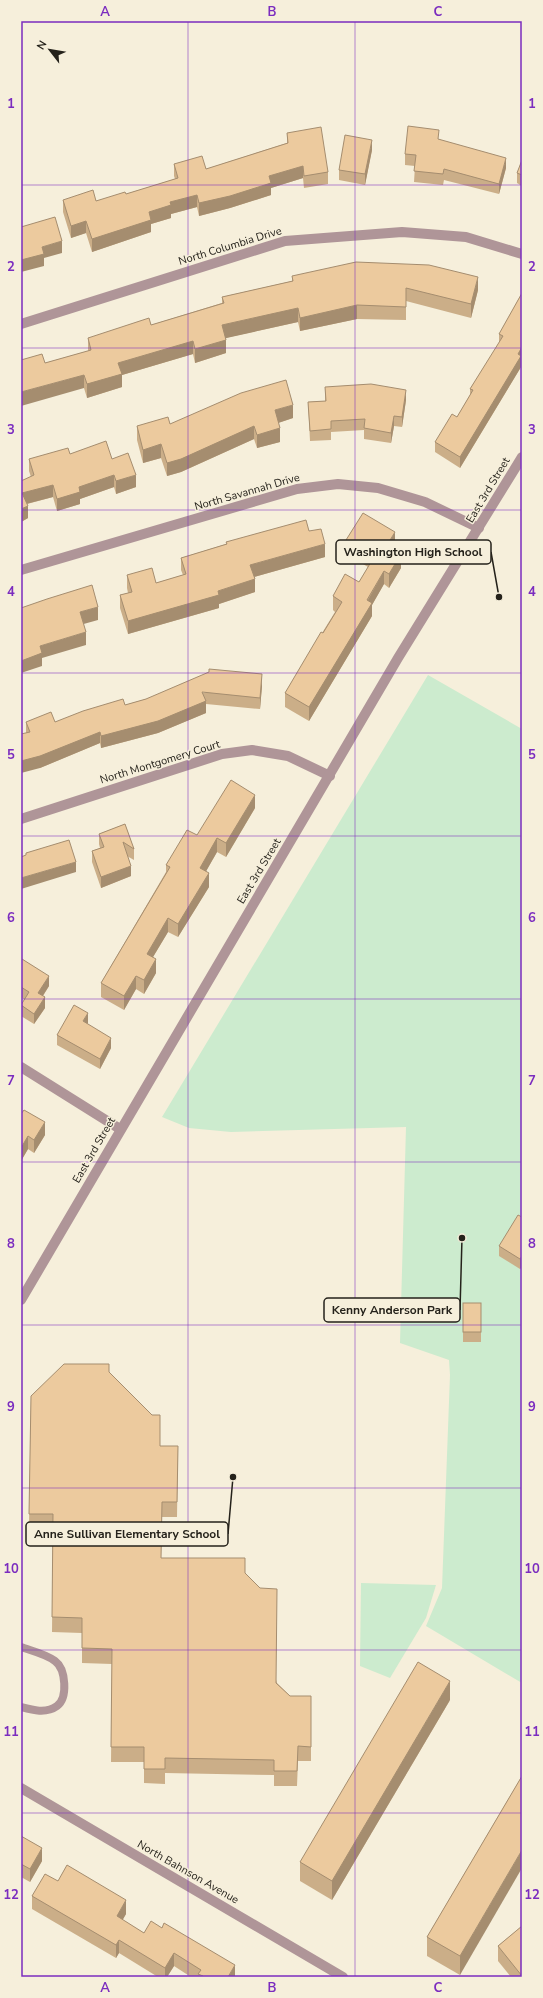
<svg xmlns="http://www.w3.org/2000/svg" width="543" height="1998" font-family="'Nunito Sans',sans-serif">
<rect width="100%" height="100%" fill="#f6efdb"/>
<g fill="#ccebce">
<path d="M428,675l94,54v954l-96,-57 16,-38 8,-213 -1,-15 -49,-17 6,-216 -175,5 -42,-4 -27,-11z"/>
<path d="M361,1583l75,2 -10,33 -36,60 -30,-12z"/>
</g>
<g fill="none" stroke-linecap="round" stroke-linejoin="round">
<path stroke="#af9598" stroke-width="8" d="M21,1647c11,4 25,7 34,14 11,8 13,37 2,45 -11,8 -25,4 -36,1"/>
<g stroke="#af9598" stroke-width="10">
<path d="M21,324l264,-83 117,-9 64,5 56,17"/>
<path d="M21,570l276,-81 41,-5 40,4 47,14 54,26"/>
<path d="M21,819l201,-65 30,-4 36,6 42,20"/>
<path d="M21,1067l99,62"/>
</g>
<g stroke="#af9598" stroke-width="10">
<path d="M21,1300l377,-642 124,-201"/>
<path d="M21,1788l322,189"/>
</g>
</g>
<g fill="#cbae88">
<path d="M287,133l41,39v12l-24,4 -1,-10 -32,10v7l-41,13 -31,8 -2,-9 -26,7v4l-20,6v8l-59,20 -6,-19 -15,5 -8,-26v-12l33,1 30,-7 49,-15 -1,-3v-12l32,5 81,-26z"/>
<path d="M439,139l67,29 -7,26 -55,-14 -1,5 -29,-3 1,-16 -10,-1v-11z"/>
<path d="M372,150l-7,35 -26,-5v-10z"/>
<path d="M522,160v26l-5,-3v-10z"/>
<path d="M292,276l186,14 -7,28 -65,-17v19l-49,-1 -57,12 -2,-9 -73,16 1,15 -31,10 -2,-9 -71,21v12l-35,11 -3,-10 -39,-25 43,-12v-13l63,-13 45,-14 26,-8v-6l70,-16z"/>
<path d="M522,293l-1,74 -61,101 -25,-16v-10l22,-25 13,-22v-6l29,-45v-10z"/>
<path d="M325,387l81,13 -4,27 -8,-1 -3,17 -27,-4v-9l-33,2v8l-21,1 -2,-39 17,-1z"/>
<path d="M293,418l-15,5 2,19 -23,6 -3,-9 -73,33 -14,4 -6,-18 -18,5 -6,-23v-14z"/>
<path d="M70,454l42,5 24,28 -20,7 -2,-7 -34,12v5l-23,7 -4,-14 -26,7 1,14 -7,4v-41l10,-4 -2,-6v-12z"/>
<path d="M309,531l16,26 -71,20 1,15 -36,12v4l-91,26 -8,-26v-13l8,-2 -1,-5v-13l29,8 27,-8 -2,-5v-12l45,-14v-2z"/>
<path d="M346,540l49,6 -2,3 8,19 -12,20 -5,-4 -12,21v11l-63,105 -24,-14v-14l50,-81 -2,-2v-14l26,-14 9,-15 -22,-13z"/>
<path d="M262,686l-2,23 -54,-5v9l-48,20 -57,15 -1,-5 -60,25 -14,-35v-11h29l70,-17 21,-6z"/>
<path d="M255,808l-29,49 -9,-5 -11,19 3,16 -31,50 -10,-5 -15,25 3,16 -12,21 -8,-5 -12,21 -23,-13v-14l65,-111v-7l31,-30z"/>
<path d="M125,824l9,25v11l-7,-4 4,20 -30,12 -9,-26v-11l8,-3 -1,-4v-10z"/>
<path d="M21,960l28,26 -6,10 2,12 -11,16 -13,-8v-11l4,-5 -4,-3z"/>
<path d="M88,1023l-1,1 24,24 -11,21 -43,-24v-10z"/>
<path d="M21,1114l24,21 -11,18 -6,-4 -7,12z"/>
<path d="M522,1217v50l-2,2 -21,-13v-10z"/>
<rect x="463" y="1303" width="18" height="39"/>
<path d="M109,1372l51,74h18l-1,71h-15l-1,41 84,15 32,110 13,13h21v65h-13l-1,25h-23v-11l-109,-2v11l-21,-1v-21h-33l1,-98 -30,-1v-30l-30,-1 1,-103 -24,-1 2,-132z"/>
<path d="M450,1700l-118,200 -32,-19v-19z"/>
<path d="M522,1776l-62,199 -33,-19v-19z"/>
<path d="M21,1836l21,25 -12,21 -9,-5z"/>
<path d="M58,1881l68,33 -4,6 22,13 91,44h-44l-17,-11 -7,11h-9l-39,-24 -3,5 -84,-49v-13z"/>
<path d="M522,1926v51h-11l-13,-16v-15z"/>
</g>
<g fill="#a58d6f">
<path d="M372,140v10l-7,35v-11z"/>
<path d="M506,158v10l-7,26v-10z"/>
<path d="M303,166v12l-32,10v7l-41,13 -31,8v-13l70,-27z"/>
<path d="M197,195v12l-26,7v4l-20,6v8l-59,20v-13l78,-37z"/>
<path d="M86,221v12l-15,5v-12z"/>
<path d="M62,241v12l-18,5v8l-23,6v-12l21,-13z"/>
<path d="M478,277v13l-7,28v-14z"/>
<path d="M357,305v14l-57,12v-13z"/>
<path d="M298,308v14l-76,17v-14z"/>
<path d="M226,340v13l-31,10v-14z"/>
<path d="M193,341v13l-71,21v12l-35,11v-14l31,-21z"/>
<path d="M522,347l-1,20 -61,101v-11z"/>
<path d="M84,375v13l-63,18v-14z"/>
<path d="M406,390v10l-4,27v-10z"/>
<path d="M293,405v13l-18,6v-14z"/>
<path d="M394,416v10l-3,17v-10z"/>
<path d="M254,426v13l-73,33 -14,4v-13z"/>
<path d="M280,428v14l-23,6v-13z"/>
<path d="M161,444v14l-18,5v-13z"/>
<path d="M114,475v12l-34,12v5l-23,7v-12l22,-12z"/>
<path d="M136,475v12l-20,7v-13z"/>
<path d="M53,485v12l-31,8v-12z"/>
<path d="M28,506v12l-7,4v-13z"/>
<path d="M395,532v14l-8,13v-14z"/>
<path d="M325,544v13l-75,21v-13z"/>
<path d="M401,554v14l-12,20v-14z"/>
<path d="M384,571v13l-12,21v11l-63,105v-14z"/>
<path d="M255,579v13l-36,12v4l-91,26v-13z"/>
<path d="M98,607v13l-18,5v-13z"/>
<path d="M86,632v13l-44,13v8l-21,7v-12l19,-15z"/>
<path d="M262,674v12l-2,23v-11z"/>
<path d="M206,701v12l-48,20 -57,15v-12z"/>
<path d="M100,732v11l-60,25 -19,5v-12z"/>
<path d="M255,795v13l-29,49v-14z"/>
<path d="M217,838v14l-17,30v-14z"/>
<path d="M76,862v10l-55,17v-11z"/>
<path d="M131,866v10l-30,12v-11z"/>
<path d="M209,873v14l-31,50v-13z"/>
<path d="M168,918v14l-21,35v-13z"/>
<path d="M156,959v14l-12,21v-14z"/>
<path d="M49,976v10l-11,17v-10z"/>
<path d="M136,976v13l-12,21v-14z"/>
<path d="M45,997v11l-11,16v-10z"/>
<path d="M88,1013v10l-5,9v-11z"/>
<path d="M111,1038v10l-11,21v-10z"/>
<path d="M45,1122v13l-11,18v-13z"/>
<path d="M28,1136v13l-7,12v-13z"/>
<path d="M522,1256v11l-2,2v-10z"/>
<path d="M450,1681v19l-118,200v-19z"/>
<path d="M42,1848v13l-12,21v-13z"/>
<path d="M522,1850v18l-62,107v-19z"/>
<path d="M126,1900v14l-9,16v-14z"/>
<path d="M119,1940v13l-3,5v-13z"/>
<path d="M174,1953v13l-7,11h-2v-9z"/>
<path d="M235,1965v12h-7z"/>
</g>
<g fill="#ecca9e" stroke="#a58d6f">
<path d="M408,126l31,4 -1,9 68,19 -7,26 -55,-15 -1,5 -29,-3 2,-16 -11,-1z"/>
<path d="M321,127l7,45 -24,4 -1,-10 -34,10 2,7 -41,13 -31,7 -2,-8 -27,7 1,3 -22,7 2,8 -59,19 -6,-18 -15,5 -8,-26 30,-10 3,11 29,-9 1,2 52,-16 -4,-14 28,-8 4,13 82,-26 -1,-10z"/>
<path d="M345,135l27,5 -7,34 -26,-4z"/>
<path d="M522,160v15l-5,-2z"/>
<path d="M55,217l7,24 -20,6 2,7 -23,6v-33z"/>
<path d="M356,262l73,3 49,12 -7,27 -65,-16v19l-49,-2 -57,13 -2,-10 -76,17 4,15 -31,9 -2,-8 -75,22 4,11 -35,10 -3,-9 -63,17v-32l21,-6 3,9 46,-13 -3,-12 61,-20 2,7 73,-22 -2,-6 71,-16 -1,-5z"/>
<path d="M522,293v54l-4,7 3,2 -61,101 -25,-15 17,-28 5,3 16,-27 -3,-1 33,-53 -4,-2z"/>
<path d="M286,380l7,25 -18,5 5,18 -23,7 -3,-9 -73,33 -14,4 -6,-19 -18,6 -6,-24 31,-9 2,7 71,-31z"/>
<path d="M371,384l35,6 -4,27 -8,-1 -3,17 -27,-5 1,-9 -34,2v8l-21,2 -2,-29 18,-1 -1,-14z"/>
<path d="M106,441l6,18 16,-6 8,22 -20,6 -2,-6 -35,12 1,5 -23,7 -4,-14 -31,8 6,13 -7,3v-28l13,-6 -5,-16 39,-11 2,6z"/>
<path d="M363,513l32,19 -8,13 14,9 -12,20 -5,-3 -17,29 5,3 -63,104 -24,-14 36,-61 2,1 19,-31 -9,-6 12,-22 14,8 15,-25 -28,-17z"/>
<path d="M306,520l3,11 12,-2 4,15 -75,21 5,14 -37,12 1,4 -91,26 -8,-26 12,-3 -5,-17 25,-7 4,15 30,-9 -5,-16 46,-14 -1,-2z"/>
<path d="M92,585l6,22 -18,5 6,20 -46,14 2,7 -21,8v-53l26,-9z"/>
<path d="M209,669l53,5 -2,24 -58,-6 4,9 -48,20 -57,15 -1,-4 -60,24 -19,5v-27l9,-2 -4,-10 25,-10 4,10 28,-11 40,-12 2,6 21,-6 63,-27z"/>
<path d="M231,780l24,15 -29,48 -9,-5 -17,30 9,5 -31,51 -10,-6 -21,36 9,5 -12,21 -8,-4 -12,20 -23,-13 69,-116 -4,-2 21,-35 10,5z"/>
<path d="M125,824l9,25 -11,-7 8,24 -30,11 -9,-26 12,-4 -5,-13z"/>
<path d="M69,840l7,22 -55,16v-21l5,-2v-2z"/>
<path d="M22,959l27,17 -11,17 7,4 -11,17 -13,-9 8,-13 -8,-5v-27z"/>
<path d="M74,1005l14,8 -5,8 28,17 -11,21 -43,-24z"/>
<path d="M24,1110l21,12 -11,18 -6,-4 -7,12v-34z"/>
<path d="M518,1215l4,2v39l-2,3 -21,-13z"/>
<rect x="463" y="1303" width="18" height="29"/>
<path d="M64,1364h45v8l43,43h8v31h18l-1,56h-15l-1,56h84v15l15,15 17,1 -1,94 14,13h21v51l-13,-1 -1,25h-23v-11l-109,-2v11h-21v-22h-33l1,-98 -30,-1v-30l-30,-1 1,-103h-24l2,-118z"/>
<path d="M418,1662l32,19 -118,200 -32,-19z"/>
<path d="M522,1776v74l-62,106 -33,-19z"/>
<path d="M21,1836l21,12 -12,21 -9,-5z"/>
<path d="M67,1865l59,35 -9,16 27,17 7,-12 11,7 2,-5 71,42 -7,12h-26l1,-1 -5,-2 3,-4 -27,-17 -9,15 -46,-28 -3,5 -84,-49 13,-22 13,7z"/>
<path d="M522,1926v50l-24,-30z"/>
</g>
<path fill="none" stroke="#7b2cbf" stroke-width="1" stroke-opacity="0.55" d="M188,21v1956M355,21v1956M21,185h501M21,348h501M21,510h501M21,673h501M21,836h501M21,999h501M21,1162h501M21,1325h501M21,1488h501M21,1650h501M21,1813h501"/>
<g text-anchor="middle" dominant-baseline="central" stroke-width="3" stroke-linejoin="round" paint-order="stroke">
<g font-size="11" fill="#25221b" stroke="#f6efdb">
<text transform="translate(230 246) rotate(-17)">North Columbia Drive</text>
<text transform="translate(488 490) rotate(-59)">East 3rd Street</text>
<text transform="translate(247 492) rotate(-16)">North Savannah Drive</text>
<text transform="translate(160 762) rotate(-17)">North Montgomery Court</text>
<text transform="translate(259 871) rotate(-59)">East 3rd Street</text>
<text transform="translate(94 1150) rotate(-60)">East 3rd Street</text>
<text transform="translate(188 1872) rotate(30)">North Bahnson Avenue</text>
</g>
</g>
<path fill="none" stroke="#25221b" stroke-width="1.5" d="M499 597L491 552M462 1238L460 1310M233 1477L228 1534"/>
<g fill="#25221b" stroke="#f6efdb" stroke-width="1.5">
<circle cx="499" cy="597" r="4"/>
<circle cx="462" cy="1238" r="4"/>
<circle cx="233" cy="1477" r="4"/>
</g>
<g fill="#f6efdb" stroke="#25221b" stroke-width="1.5">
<rect x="336" y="540" width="155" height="24" rx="4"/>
<rect x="324" y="1298" width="136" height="24" rx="4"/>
<rect x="26" y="1522" width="202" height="24" rx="4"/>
</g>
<g font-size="12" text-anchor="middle" font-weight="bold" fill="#25221b">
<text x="413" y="556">Washington High School</text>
<text x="392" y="1314">Kenny Anderson Park</text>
<text x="127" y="1538">Anne Sullivan Elementary School</text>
</g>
<rect width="543" height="1998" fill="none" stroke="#f6efdb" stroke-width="44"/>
<g transform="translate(50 50) rotate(301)" stroke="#f6efdb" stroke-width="3" paint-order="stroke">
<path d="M0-3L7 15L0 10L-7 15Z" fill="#25221b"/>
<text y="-6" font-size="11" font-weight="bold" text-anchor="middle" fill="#25221b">N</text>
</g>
<rect x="22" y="22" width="499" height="1954" fill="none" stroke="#7b2cbf" stroke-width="1.5"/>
<g font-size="13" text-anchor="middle" font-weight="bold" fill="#7b2cbf">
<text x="105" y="16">A</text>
<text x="272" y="16">B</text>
<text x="438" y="16">C</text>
<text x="11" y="108">1</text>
<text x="532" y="108">1</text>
<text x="11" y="271">2</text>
<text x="532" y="271">2</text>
<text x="11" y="434">3</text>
<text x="532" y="434">3</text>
<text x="11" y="596">4</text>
<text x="532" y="596">4</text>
<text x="11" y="759">5</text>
<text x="532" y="759">5</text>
<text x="11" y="922">6</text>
<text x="532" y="922">6</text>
<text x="11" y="1085">7</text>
<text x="532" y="1085">7</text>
<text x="11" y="1248">8</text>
<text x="532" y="1248">8</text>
<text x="11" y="1411">9</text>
<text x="532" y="1411">9</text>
<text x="11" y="1573">10</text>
<text x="532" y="1573">10</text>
<text x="11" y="1736">11</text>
<text x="532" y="1736">11</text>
<text x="11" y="1899">12</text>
<text x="532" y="1899">12</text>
<text x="105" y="1992">A</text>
<text x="272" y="1992">B</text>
<text x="438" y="1992">C</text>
</g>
</svg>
